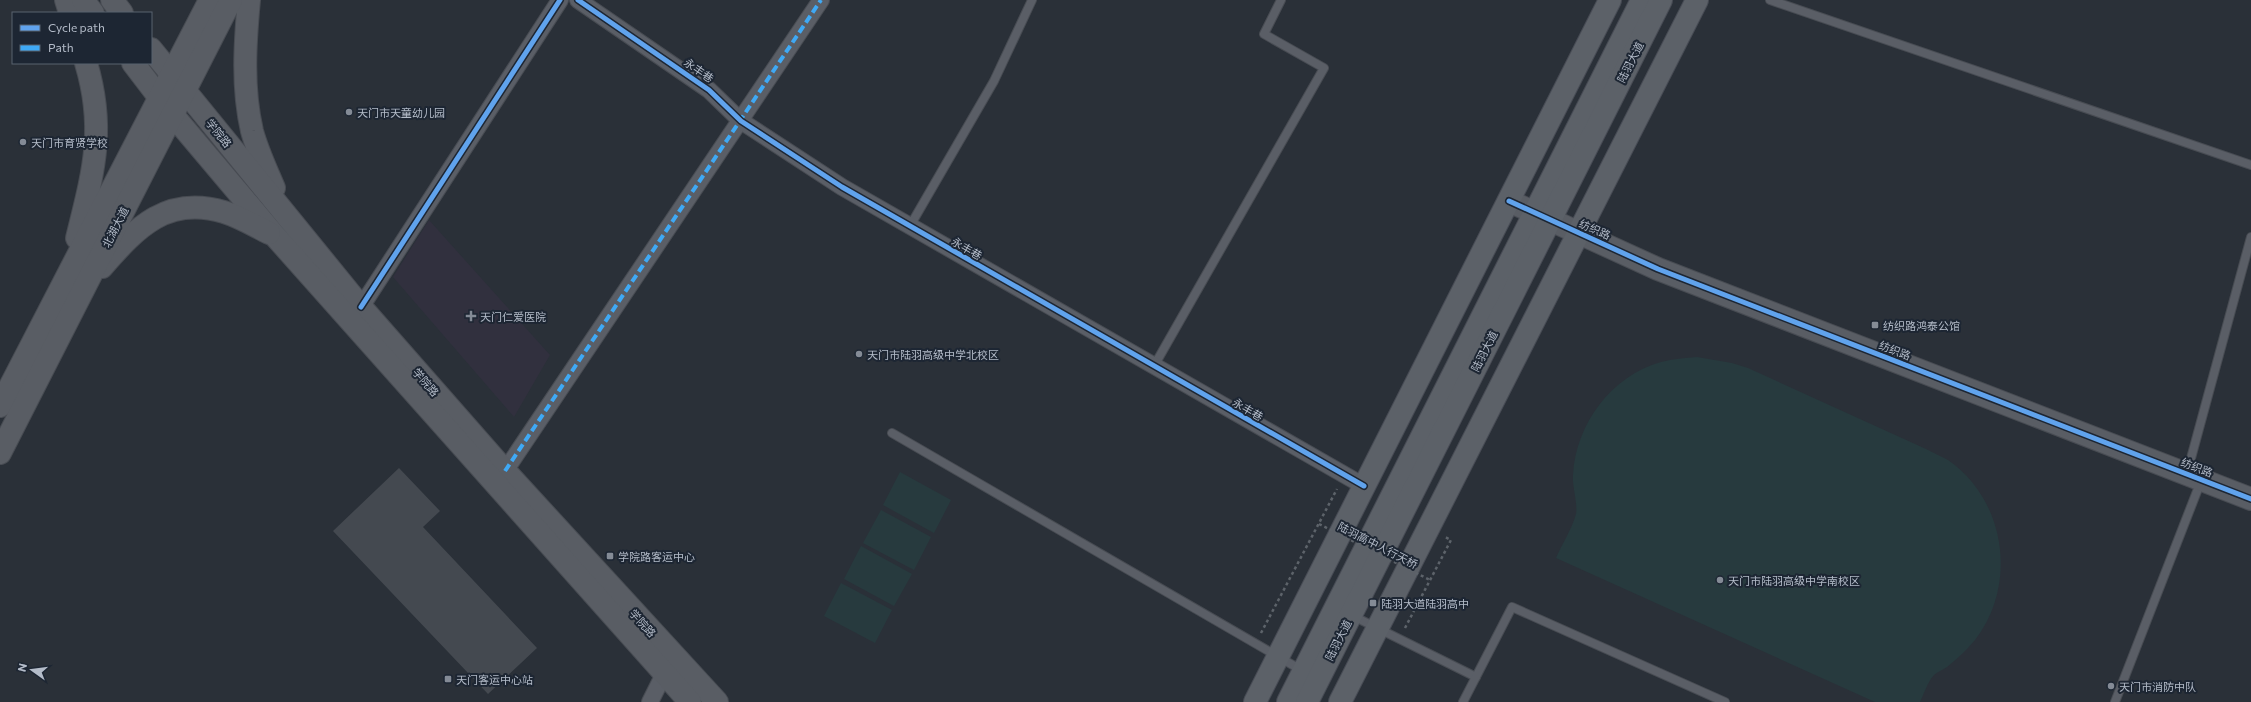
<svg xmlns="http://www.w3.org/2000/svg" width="2251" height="702" font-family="Commissioner,'Noto Sans SC',sans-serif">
<rect width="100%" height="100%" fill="#2a3038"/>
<path fill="#31303e" d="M429,220l121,135 -36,62 -121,-140z"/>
<g fill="#273a3e">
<path d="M1697,357l35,6 16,5 178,81c7,4 15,7 22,11 58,40 70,125 27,180 -8,10 -18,19 -28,27 -4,3 -10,5 -13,8 -6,6 -10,19 -14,27h-45l-319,-144c6,-14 16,-29 20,-44 2,-10 -4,-28 -3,-39 3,-51 38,-99 88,-113 12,-3 24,-4 36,-5z"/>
<path d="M900,472l51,28 -17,33 -51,-28z"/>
<path d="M881,510l50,27 -17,33 -51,-27z"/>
<path d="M861,546l51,28 -18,32 -50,-27z"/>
<path d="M841,583l51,27 -17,33 -51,-27z"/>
</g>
<path fill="#444950" d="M399,468l41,43 -17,16 114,121 -49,46 -155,-163z"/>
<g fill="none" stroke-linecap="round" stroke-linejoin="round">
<g stroke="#484c53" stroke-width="10">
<g id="lane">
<path d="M1770,0l481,165"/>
<path d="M910,226l84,-145 38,-81"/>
<path d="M1154,366l170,-298 -60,-34 17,-34"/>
<path d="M892,433l411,238"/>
<path d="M2187,473l64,-236"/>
<path d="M1351,615l125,62"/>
<path d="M1463,702l49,-95 213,95"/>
<path d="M2115,702l86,-221"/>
</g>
</g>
<g stroke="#484c53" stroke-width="18">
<g id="street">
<path d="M578,0l131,90 32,31 101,66 522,299"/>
<path d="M361,307l199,-307"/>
<path d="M505,471l316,-471"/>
<path d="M650,702l19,-38"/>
</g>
</g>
<g stroke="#484c53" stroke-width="24">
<g id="secondary">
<path d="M66,0l4,13"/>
<path d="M83,0l10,13"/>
<path d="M112,0l10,13"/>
<path d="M249,0c-4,43 -7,88 3,131 5,19 14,38 22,57"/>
<path d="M151,49l210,258 144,164 212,231"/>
<path d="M133,63l39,51 103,122 415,466"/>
<path d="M1509,201l149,68 593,230"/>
<path d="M77,238c16,-65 29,-108 9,-175"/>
<path d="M102,267c35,-40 65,-72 122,-55 16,5 31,14 45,21"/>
<path d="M0,406l210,-406"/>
<path d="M0,453l231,-453"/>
</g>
</g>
<g stroke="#484c55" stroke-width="24">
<g id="primary">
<path d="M1255,702l355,-702"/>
<path d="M1288,702l354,-702"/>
<path d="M1307,702l354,-702"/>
<path d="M1340,702l357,-702"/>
</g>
</g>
<g stroke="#5d636a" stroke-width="2.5" stroke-dasharray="3 3" stroke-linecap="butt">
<path d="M1405,628l46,-88 -6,-3"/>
<path d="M1261,633l76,-144"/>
</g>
<use href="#lane" stroke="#5a5e66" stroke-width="8"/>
<use href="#street" stroke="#5a5e66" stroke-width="16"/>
<use href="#secondary" stroke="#595d64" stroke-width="22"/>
<use href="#primary" stroke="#5c6168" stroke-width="22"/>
<path stroke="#5d636a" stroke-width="2.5" stroke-dasharray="3 3" stroke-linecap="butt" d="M1319,524l111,56"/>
<path stroke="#3fa9f5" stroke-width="4" stroke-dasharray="8 4" stroke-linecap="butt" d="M505,471l316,-471"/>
<g stroke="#1d2633" stroke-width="8">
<g id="cycleway">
<path d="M578,0l131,90 32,31 101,66 522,299"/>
<path d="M1509,201l149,68 593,230"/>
<path d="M361,307l199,-307"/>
</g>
</g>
<use href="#cycleway" stroke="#60a3ed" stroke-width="5"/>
</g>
<g fill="#848b96" stroke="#1d2633" stroke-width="1.5">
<circle cx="349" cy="112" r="4"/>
<circle cx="23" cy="142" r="4"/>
<path d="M469 310h4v4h4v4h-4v4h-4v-4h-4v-4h4z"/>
<rect x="1871" y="321" width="8" height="8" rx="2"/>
<circle cx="859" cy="354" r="4"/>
<rect x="606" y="552" width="8" height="8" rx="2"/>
<circle cx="1720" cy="580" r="4"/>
<rect x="1369" y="599" width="8" height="8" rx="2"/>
<rect x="444" y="675" width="8" height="8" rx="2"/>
<circle cx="2111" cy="686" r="4"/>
</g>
<g text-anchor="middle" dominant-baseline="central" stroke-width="4" stroke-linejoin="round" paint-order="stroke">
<g font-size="11" fill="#b4bcc9" stroke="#1d2633">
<text transform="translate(1630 62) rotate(-63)">陆羽大道</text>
<text transform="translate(699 70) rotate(35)">永丰巷</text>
<text transform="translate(219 133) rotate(51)">学院路</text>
<text transform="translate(115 227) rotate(-63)">北湖大道</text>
<text transform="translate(1595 229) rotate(24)">纺织路</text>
<text transform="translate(967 248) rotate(30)">永丰巷</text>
<text transform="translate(1895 350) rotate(21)">纺织路</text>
<text transform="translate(1484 351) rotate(-63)">陆羽大道</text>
<text transform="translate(426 382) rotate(49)">学院路</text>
<text transform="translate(1248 409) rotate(30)">永丰巷</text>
<text transform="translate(2197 467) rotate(21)">纺织路</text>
<text transform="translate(1378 545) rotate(27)">陆羽高中人行天桥</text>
<text transform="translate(643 623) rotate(48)">学院路</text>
<text transform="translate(1338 640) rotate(-63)">陆羽大道</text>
</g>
<g font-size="11" fill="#b4bcc9" stroke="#1d2633" text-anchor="start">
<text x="357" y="112">天门市天童幼儿园</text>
<text x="31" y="142">天门市育贤学校</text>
<text x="480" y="316">天门仁爱医院</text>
<text x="1883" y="325">纺织路鸿泰公馆</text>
<text x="867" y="354">天门市陆羽高级中学北校区</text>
<text x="618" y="556">学院路客运中心</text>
<text x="1728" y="580">天门市陆羽高级中学南校区</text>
<text x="1381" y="603">陆羽大道陆羽高中</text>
<text x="456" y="679">天门客运中心站</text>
<text x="2119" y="686">天门市消防中队</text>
</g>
</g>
<rect x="12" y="12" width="140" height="52" fill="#1d2633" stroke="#59626f"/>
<rect x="20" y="25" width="20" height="6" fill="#60a3ed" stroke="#59626f"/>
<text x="48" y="32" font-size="12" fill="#b4bcc9">Cycle path</text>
<rect x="20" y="45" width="20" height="6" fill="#3fa9f5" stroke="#59626f"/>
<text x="48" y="52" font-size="12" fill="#b4bcc9">Path</text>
<g transform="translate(32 670) rotate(284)" stroke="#1d2633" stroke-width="3" paint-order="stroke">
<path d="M0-3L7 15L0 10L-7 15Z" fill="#b4bcc9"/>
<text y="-6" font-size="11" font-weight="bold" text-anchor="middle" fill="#b4bcc9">N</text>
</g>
</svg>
